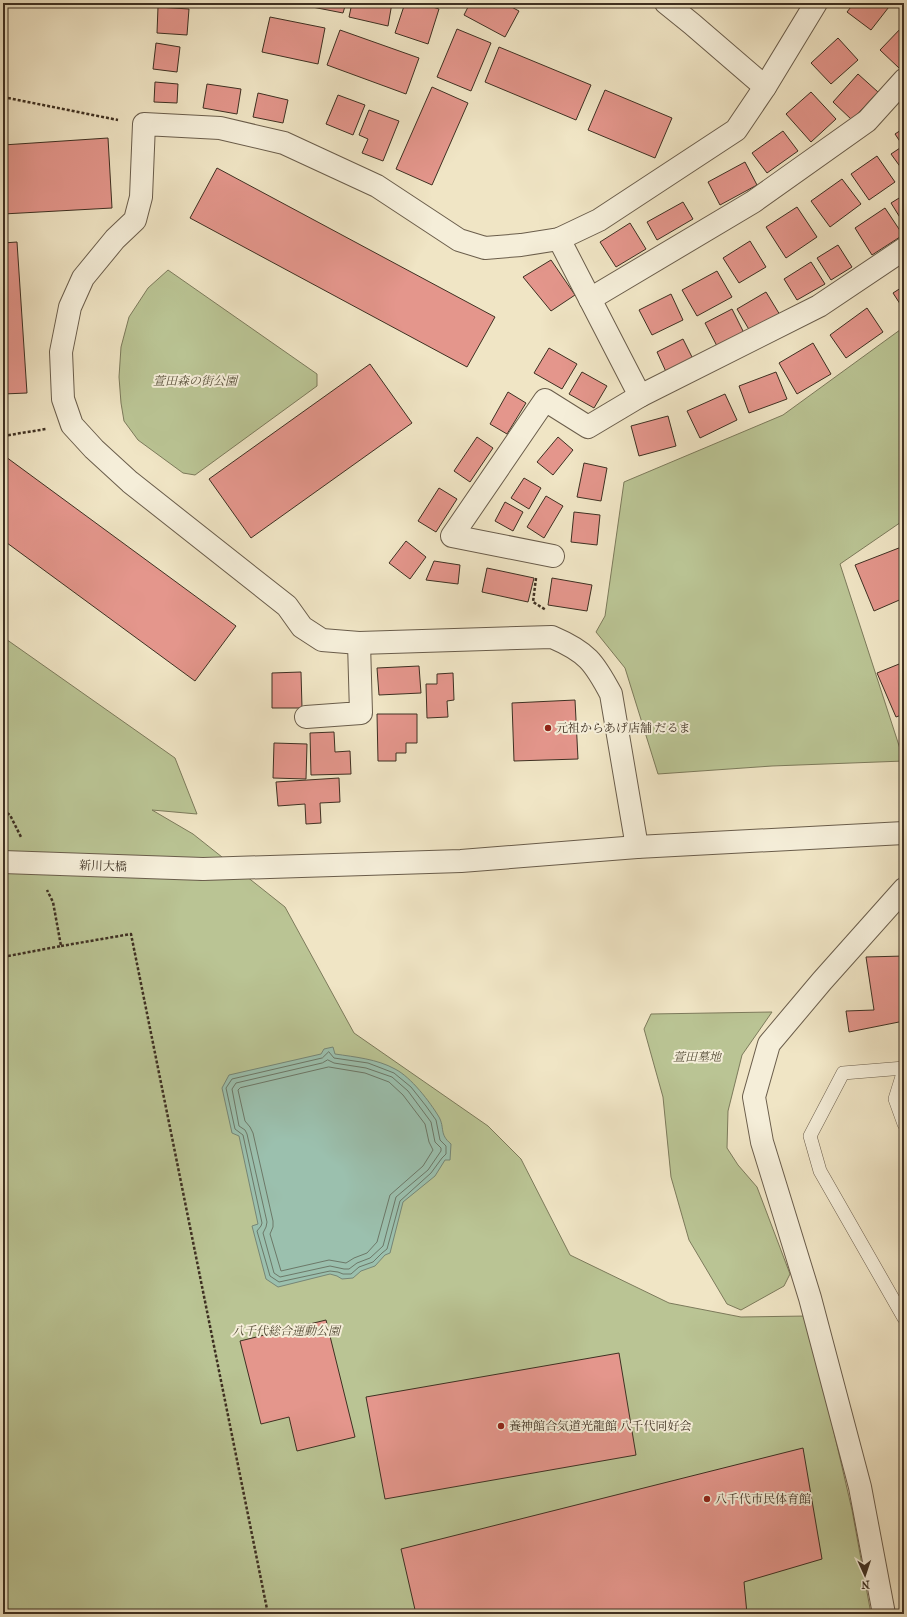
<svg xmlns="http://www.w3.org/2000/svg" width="907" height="1617" font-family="'IM FELL French Canon','Noto Serif JP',serif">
<rect width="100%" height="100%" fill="#f0e5c5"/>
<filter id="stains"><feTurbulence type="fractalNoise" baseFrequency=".005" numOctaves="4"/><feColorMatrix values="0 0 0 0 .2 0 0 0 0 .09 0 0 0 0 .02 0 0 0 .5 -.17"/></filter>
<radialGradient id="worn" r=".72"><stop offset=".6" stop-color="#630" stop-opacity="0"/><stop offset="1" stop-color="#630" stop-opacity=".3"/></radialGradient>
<g fill="#bac494" stroke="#7c7a5b">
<path d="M168,270l149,104v12l-122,89 -12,-2 -45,-33 -14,-19 -3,-18 -2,-26 2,-30 8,-30 19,-29z"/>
<path d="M904,327v193l-64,44 64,197 -132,5 -114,8 -33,-106 -29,-36 9,-16 19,-134 159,-67z"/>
<path d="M3,637l172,121 22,56 -45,-4 41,24 92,73 69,126 134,93 33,33 49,96 99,48 72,14 66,-1 45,194 19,104h-868z"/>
<path d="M772,1012l-30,43 -14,56 -1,37 11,17 19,22 33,87 -6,12 -43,24 -14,-6 -38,-64 -18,-63 -8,-80 -19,-68 7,-15z"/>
</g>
<path fill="#9bc0ae" stroke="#768676" d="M333,1047l2,7c20,3 42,5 60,15 16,8 35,33 44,48 6,11 0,17 12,27l-1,16h-5l-10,16 -32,26 -13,51 -5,2 -10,11 -14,5 -8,7 -11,1 -5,-3 -7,-2 -52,13 -12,-8 -14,-53 6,-2 -19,-88 -7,-3 -10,-45 7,-13 92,-21 3,-5z"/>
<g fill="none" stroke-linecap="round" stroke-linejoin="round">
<g stroke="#6c7868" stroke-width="1">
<path d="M329,1052l5,6 34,5 26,10 17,14 15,19 10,14 4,20 6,6v8l-4,4 -11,15 -31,28 -13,48 -5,4 -9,9 -14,5 -8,7h-8l-5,-2 -8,-1 -51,11 -9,-6 -13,-45 4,-5 1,-3 -19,-88 -8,-6 -9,-41 6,-9 90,-21z"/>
<path d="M328,1060l6,3 32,5 26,9 16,14 23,31 4,20 6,6v3l-13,19 -32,27 -13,49 -13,12 -13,5 -8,6h-5l-14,-3 -50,11 -6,-4 -11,-40 3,-6 1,-5 -20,-88 -2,-4 -6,-4 -7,-37 4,-6 86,-20z"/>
<path d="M329,1067l36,6 24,9 14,13 22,29 4,18 4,8 -10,16 -33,29 -13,47 -10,11 -13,5 -8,5 -17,-3 -48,11 -11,-37 3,-7v-6l-20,-88 -3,-6 -5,-6 -7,-31 2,-2z"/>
</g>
</g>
<g fill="#e4968c" stroke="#3e3022">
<path d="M3,3h13l-13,5z"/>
<path d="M302,3h44l-3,10 -41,-8z"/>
<path d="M352,3h40l-4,23 -39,-9z"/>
<path d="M405,3h15l19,6 -11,35 -33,-11z"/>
<path d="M470,3h34l15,8 -14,26 -41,-22z"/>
<path d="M854,3h38l-21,27 -24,-18z"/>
<path d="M158,7l31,2 -2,26 -30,-2z"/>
<path d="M270,17l55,11 -7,36 -56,-12z"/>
<path d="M903,26l1,37 -5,5 -19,-18z"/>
<path d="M457,29l34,14 -20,48 -34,-14z"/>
<path d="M340,30l79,28 -13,36 -79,-29z"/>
<path d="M838,38l20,22 -27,24 -20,-21z"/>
<path d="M156,43l24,4 -3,25 -24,-3z"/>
<path d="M499,47l92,38 -15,35 -91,-38z"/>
<path d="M858,74l20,18 -26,28 -19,-18z"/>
<path d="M155,82l23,2 -1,19 -23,-1z"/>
<path d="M207,84l34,5 -4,25 -34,-6z"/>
<path d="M432,87l36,16 -36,82 -36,-16z"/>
<path d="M605,90l67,28 -17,40 -67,-28z"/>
<path d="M811,92l25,27 -25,23 -25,-28z"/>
<path d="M258,93l30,7 -5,23 -30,-6z"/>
<path d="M338,95l27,10 -12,30 -27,-11z"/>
<path d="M369,110l30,11 -16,40 -21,-8 6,-14 -9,-4z"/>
<path d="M904,128v44l-13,-18 12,-8 -8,-12z"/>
<path d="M783,131l15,20 -31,22 -15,-20z"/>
<path d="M108,138l4,70 -109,6v-69z"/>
<path d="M877,156l18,26 -26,18 -18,-26z"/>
<path d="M745,162l12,23 -37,20 -12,-23z"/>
<path d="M217,168l278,149 -28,50 -277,-149z"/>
<path d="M842,179l19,25 -31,23 -19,-26z"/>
<path d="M904,195v29l-13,-21z"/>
<path d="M683,202l10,17 -36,21 -10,-18z"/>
<path d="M797,207l20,30 -31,21 -20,-31z"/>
<path d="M885,208l18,27 -31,20 -17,-27z"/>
<path d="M630,223l16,26 -30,18 -16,-25z"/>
<path d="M750,241l16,26 -27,16 -16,-25z"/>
<path d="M17,242l10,151 -24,1v-151z"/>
<path d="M838,245l14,22 -21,13 -14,-22z"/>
<path d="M551,260l24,35 -24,16 -28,-34z"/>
<path d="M811,262l14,22 -28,16 -13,-21z"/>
<path d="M717,271l15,26 -35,19 -15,-26z"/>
<path d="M904,286v24l-11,-17z"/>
<path d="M766,292l14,23 -29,18 -14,-24z"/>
<path d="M671,294l12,26 -31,15 -13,-25z"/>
<path d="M867,308l16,24 -37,26 -16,-23z"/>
<path d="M732,309l12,24 -27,13 -12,-23z"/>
<path d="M683,339l11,22 -27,13 -10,-22z"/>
<path d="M813,343l18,31 -34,20 -18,-31z"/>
<path d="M549,348l28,16 -15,25 -28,-16z"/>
<path d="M370,364l42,59 -161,115 -42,-59z"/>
<path d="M582,372l25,14 -13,22 -25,-14z"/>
<path d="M776,372l11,27 -38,14 -10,-27z"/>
<path d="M508,392l18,11 -19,31 -17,-10z"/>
<path d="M725,394l12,26 -37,18 -13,-27z"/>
<path d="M668,416l8,30 -37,10 -8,-30z"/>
<path d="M477,437l16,11 -23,34 -16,-11z"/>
<path d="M558,437l15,13 -20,25 -16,-13z"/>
<path d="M6,457l230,169 -41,55 -192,-141v-80z"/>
<path d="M584,463l23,5 -6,33 -24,-4z"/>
<path d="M524,478l17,10 -12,21 -18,-11z"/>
<path d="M439,488l18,11 -21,33 -18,-11z"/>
<path d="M546,496l17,10 -19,32 -17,-11z"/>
<path d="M505,502l18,10 -10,19 -18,-10z"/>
<path d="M574,512l26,3 -3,30 -26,-3z"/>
<path d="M406,541l20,16 -16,22 -21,-16z"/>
<path d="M904,546v52l-30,13 -19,-46z"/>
<path d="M434,561l26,4 -2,19 -32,-4z"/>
<path d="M487,568l47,10 -6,24 -46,-10z"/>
<path d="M552,578l40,7 -5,26 -39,-6z"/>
<path d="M904,662v52l-8,3 -19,-44z"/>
<path d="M419,666l2,27 -42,2 -2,-27z"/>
<path d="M301,672l1,36h-30v-35z"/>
<path d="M453,673l1,27 -7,1 1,16 -21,1 -1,-34h11v-10z"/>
<path d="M575,700l3,59 -64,2 -2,-58z"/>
<path d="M377,714h40v29h-11v10h-10v8h-18z"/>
<path d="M334,732l1,20 15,-1 1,23 -40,1 -1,-42z"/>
<path d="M274,743l33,1 -1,35 -33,-1z"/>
<path d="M339,778l1,24 -20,1 1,20 -15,1 -1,-20 -27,2 -2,-24z"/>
<path d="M904,956v65l-55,11 -3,-21 28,-1 -8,-53z"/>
<path d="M326,1320l29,117 -58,14 -8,-34 -28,7 -21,-83z"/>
<path d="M619,1353l17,102 -251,44 -19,-102z"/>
<path d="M803,1448l19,111 -78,23 3,32h-331l-15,-65z"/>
</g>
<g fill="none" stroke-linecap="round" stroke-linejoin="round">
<g stroke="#6a5d4b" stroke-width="14">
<g id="service">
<path d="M904,1068l-61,5 -33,63 10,35 84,147"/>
<path d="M904,1070l-9,29 9,25"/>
</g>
</g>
<g stroke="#6a5d4b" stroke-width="24">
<g id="minor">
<path d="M666,3l26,21 73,63"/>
<path d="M559,239l81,157 179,-90 85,-57"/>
<path d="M590,299l163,-97 114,-81 37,-41"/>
<path d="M553,556l-101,-20 93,-136 43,27 52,-31"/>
<path d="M306,717l55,-4 -2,-70"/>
<path d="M637,847l-26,-153c-17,-32 -24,-42 -59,-57l-193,6 -37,-3 -20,-13 -15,-21 -157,-124 -36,-33 -22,-24 -9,-26 -2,-47 9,-45 13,-29 32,-39 20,-19 6,-23 3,-73 76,4 64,15 93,43 82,54 26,8 36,-3 38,-6 40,-19 137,-90 29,-43 51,-84"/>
<path d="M884,1614l-24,-127 -50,-189 -48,-156 -8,-45 15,-53 53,-63 82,-92"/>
</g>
</g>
<g stroke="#6a5d4b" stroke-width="24">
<path id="tertiary" d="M203,869l258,-8 176,-14 267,-14"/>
</g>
<g stroke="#3e3022" stroke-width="2.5" stroke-dasharray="3 2" stroke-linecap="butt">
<path d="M3,97l115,23"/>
<path d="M3,436l43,-7"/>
<path d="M536,578l-3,24 13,8"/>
<path d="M3,810l7,5 11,22"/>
<path d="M61,946l70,-12 137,680"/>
<path d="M3,957l58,-11 -8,-44 -6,-12"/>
</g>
<use href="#service" stroke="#f5eed9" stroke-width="13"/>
<use href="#minor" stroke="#f5eed9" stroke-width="22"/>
<use href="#tertiary" stroke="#f5eed9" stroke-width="22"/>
<g stroke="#6a5d4b" stroke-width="24" stroke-linecap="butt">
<path id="tertiary-bridge" d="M3,862l200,7"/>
</g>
<use href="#tertiary-bridge" stroke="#f5eed9" stroke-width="22"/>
</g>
<g fill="#8f2418" stroke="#f5eed9" stroke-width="1.5">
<circle cx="548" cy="728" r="4"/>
<circle cx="501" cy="1426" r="4"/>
<circle cx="707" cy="1499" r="4"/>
</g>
<g text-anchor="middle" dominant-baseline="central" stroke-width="4" stroke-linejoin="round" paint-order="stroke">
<g font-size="12" font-style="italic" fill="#574e39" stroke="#f5eed9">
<text x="195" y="381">萱田森の街公園</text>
<text x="697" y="1057">萱田墓地</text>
<text x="286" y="1331">八千代総合運動公園</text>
</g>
<g font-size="12" fill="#3e3022" stroke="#f5eed9" text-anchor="start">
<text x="556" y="728">元祖からあげ店舗 だるま</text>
<text x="509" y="1426">養神館合気道光龍館 八千代同好会</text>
<text x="715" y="1499">八千代市民体育館</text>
</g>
<g font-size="12" fill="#3e3022" stroke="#f5eed9">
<text transform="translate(103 866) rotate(2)">新川大橋</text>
</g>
</g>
<rect width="907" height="1617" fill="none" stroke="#f0e5c5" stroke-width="16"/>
<rect x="4" y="4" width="899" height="1609" fill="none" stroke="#3e3022" stroke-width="2"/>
<rect x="8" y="8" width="891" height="1601" fill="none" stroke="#3e3022"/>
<g transform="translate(865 1575) rotate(177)" stroke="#f5eed9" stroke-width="3" paint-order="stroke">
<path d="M0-3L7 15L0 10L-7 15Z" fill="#3e3022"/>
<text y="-6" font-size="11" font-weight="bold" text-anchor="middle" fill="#3e3022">N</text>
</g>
<rect width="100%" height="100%" filter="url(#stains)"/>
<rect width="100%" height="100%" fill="url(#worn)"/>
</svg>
